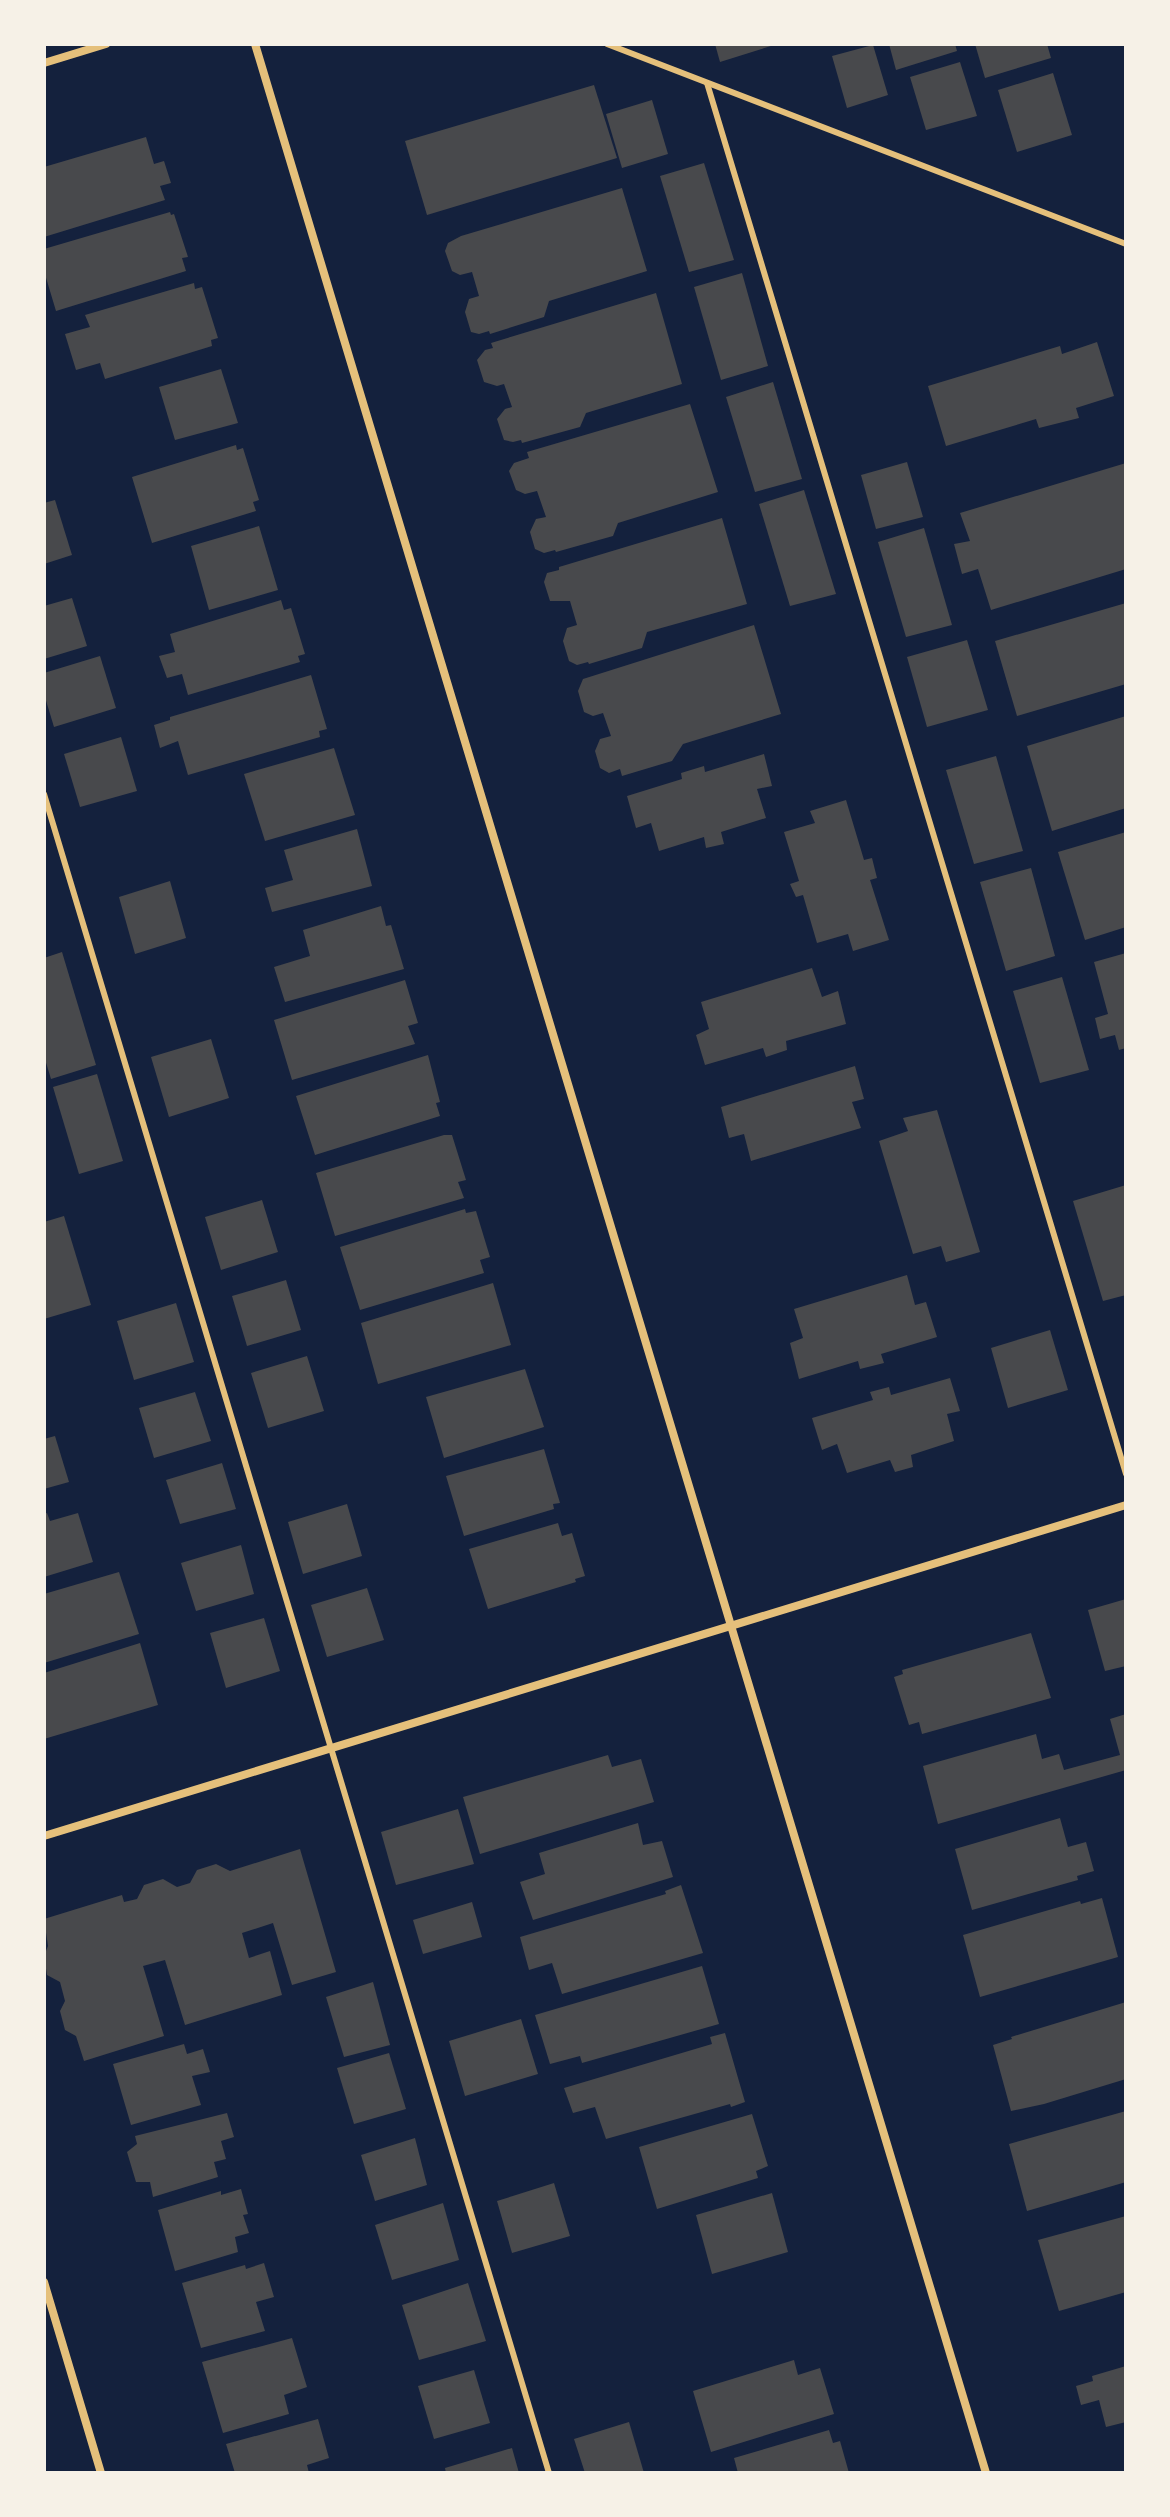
<svg xmlns="http://www.w3.org/2000/svg" width="1170" height="2517" font-family="Quicksand,sans-serif">
<rect width="100%" height="100%" fill="#14213d"/>
<g fill="#48494c">
<path d="M715,44h59v1l-54,17z"/>
<path d="M889,44h66l2,7 -61,19z"/>
<path d="M975,44h72l4,14 -66,20z"/>
<path d="M873,45l15,50 -41,13 -15,-52z"/>
<path d="M960,62l17,54 -51,14 -16,-53z"/>
<path d="M1053,73l19,62 -55,17 -19,-62z"/>
<path d="M594,85l23,73 -190,57 -22,-74z"/>
<path d="M652,100l16,54 -46,14 -16,-54z"/>
<path d="M146,137l8,27 10,-3 7,22 -11,3 5,14 -121,37v-70z"/>
<path d="M704,163l30,97 -45,12 -29,-96z"/>
<path d="M622,188l25,83 -98,30 -5,16 -54,17 -1,-3 -10,3 -8,-2 -6,-20 4,-13 10,-3 -7,-24 -12,3 -8,-4 -7,-20 3,-8 13,-7z"/>
<path d="M170,212l1,3 3,-1 14,43 -6,1 4,13 -130,40 -12,-40v-22z"/>
<path d="M742,273l26,93 -47,14 -27,-93z"/>
<path d="M194,283l1,6 7,-2 16,51 -7,2 1,6 -107,33 -5,-16 -24,7 -11,-36 25,-7 -5,-12z"/>
<path d="M656,293l26,91 -96,29 -6,14 -58,16 -1,-3 -8,2 -9,-2 -7,-21 8,-10 7,-2 -8,-23 -7,2 -13,-4 -7,-22 8,-10 8,-2 -2,-5z"/>
<path d="M1097,342l17,54 -38,12 3,10 -40,10 -3,-9 -90,27 -18,-60 132,-40 2,8z"/>
<path d="M221,369l17,54 -63,17 -16,-53z"/>
<path d="M773,382l29,97 -47,13 -29,-95z"/>
<path d="M690,404l28,88 -100,31 -5,13 -57,16 -1,-2 -11,3 -9,-4 -5,-17 6,-13 10,-2 -9,-26 -12,3 -9,-4 -7,-19 5,-8 15,-5 -2,-6z"/>
<path d="M236,445l1,5 6,-2 16,52 -6,2 3,9 -104,32 -20,-66z"/>
<path d="M907,462l16,55 -47,12 -15,-54z"/>
<path d="M1126,463v106l-135,41 -13,-41 -16,5 -8,-30 16,-3 -10,-28z"/>
<path d="M804,490l32,104 -46,12 -31,-102z"/>
<path d="M55,500l17,55 -28,9v-61z"/>
<path d="M722,518l25,86 -100,28 -5,16 -53,16 -1,-2 -11,3 -8,-4 -6,-20 4,-13 10,-3 -7,-24h-20l-6,-19 3,-9 12,-3v-3z"/>
<path d="M259,526l19,64 -69,20 -18,-64z"/>
<path d="M924,528l28,97 -46,12 -28,-95z"/>
<path d="M72,598l15,48 -43,13v-53z"/>
<path d="M281,600l3,10 7,-2 14,46 -7,2 2,6 -112,33 -6,-21 -15,4 -8,-22 16,-4 -5,-18z"/>
<path d="M1126,603v81l-109,32 -22,-75z"/>
<path d="M754,625l27,89 -98,30 -11,17 -50,15 -2,-7 -11,4 -9,-5 -5,-17 5,-12 11,-3 -8,-23 -10,3 -9,-4 -6,-21 5,-12z"/>
<path d="M967,640l21,70 -61,17 -20,-70z"/>
<path d="M100,656l16,52 -62,19 -10,-33v-21z"/>
<path d="M311,675l16,54 -8,2 1,6 -132,38 -10,-34 -18,7 -6,-23 16,-5v-3z"/>
<path d="M1126,716v92l-74,23 -25,-85z"/>
<path d="M121,737l16,54 -57,16 -16,-53z"/>
<path d="M334,748l21,67 -90,26 -21,-67z"/>
<path d="M764,754l8,32 -15,3 9,29 -45,14 3,12 -18,4 -2,-11 -45,14 -8,-28 -15,5 -9,-32 55,-17 -1,-6 23,-7 1,6z"/>
<path d="M996,756l27,95 -49,13 -28,-94z"/>
<path d="M846,800l18,60 8,-2 5,20 -7,2 19,60 -36,11 -5,-17 -31,9 -14,-48 -7,2 -6,-13 9,-3 -15,-49 31,-9 -5,-12z"/>
<path d="M357,829l15,57 -100,26 -7,-24 28,-8 -9,-30z"/>
<path d="M1126,832v95l-41,13 -27,-88z"/>
<path d="M1031,868l24,88 -49,15 -26,-89z"/>
<path d="M170,881l16,57 -51,16 -16,-57z"/>
<path d="M381,906l5,20 5,-1 13,44 -119,33 -11,-35 36,-11 -7,-26z"/>
<path d="M62,952l34,113 -45,14 -7,-23v-98z"/>
<path d="M1126,953v95l-7,2 -4,-15 -15,4 -5,-21 13,-4 -14,-52z"/>
<path d="M812,968l10,29 16,-6 8,33 -60,17 1,9 -21,7 -3,-9 -58,17 -9,-30 13,-6 -8,-27z"/>
<path d="M1062,977l27,93 -49,13 -27,-92z"/>
<path d="M405,980l13,43 -10,3 7,18 -123,36 -18,-60z"/>
<path d="M211,1039l18,59 -60,19 -18,-60z"/>
<path d="M428,1055l12,47 -4,1 4,13 -125,39 -19,-59z"/>
<path d="M855,1066l9,33 -12,3 9,26 -110,33 -7,-27 -15,4 -8,-31z"/>
<path d="M97,1074l26,87 -44,13 -26,-87z"/>
<path d="M937,1110l43,142 -34,10 -5,-16 -28,8 -34,-113 29,-10 -5,-13z"/>
<path d="M444,1135h8l14,45 -8,2 6,16 -129,38 -19,-63z"/>
<path d="M1126,1185v110l-23,6 -30,-100z"/>
<path d="M262,1200l16,52 -57,18 -16,-53z"/>
<path d="M465,1209l1,4 10,-2 14,46 -10,3 4,13 -124,37 -20,-63z"/>
<path d="M64,1216l27,89 -47,14v-97z"/>
<path d="M907,1275l8,30 11,-3 11,35 -56,17 3,9 -24,6 -2,-8 -59,18 -9,-36 13,-5 -9,-29z"/>
<path d="M286,1280l15,50 -54,16 -15,-50z"/>
<path d="M493,1283l18,62 -133,39 -17,-61z"/>
<path d="M176,1303l18,59 -60,18 -17,-59z"/>
<path d="M1050,1330l18,60 -60,18 -17,-60z"/>
<path d="M307,1356l17,55 -56,17 -17,-55z"/>
<path d="M525,1369l19,58 -100,31 -18,-61z"/>
<path d="M950,1378l10,33 -13,3 7,27 -43,14 2,12 -18,5 -5,-12 -43,13 -10,-29 -15,6 -10,-32 61,-18 -3,-8 19,-5 2,8z"/>
<path d="M195,1392l16,49 -57,17 -15,-50z"/>
<path d="M55,1436l14,46 -25,7v-50z"/>
<path d="M544,1449l16,54 -7,1 1,5 -90,27 -18,-60z"/>
<path d="M222,1463l14,46 -56,15 -14,-44z"/>
<path d="M347,1504l15,52 -59,18 -15,-52z"/>
<path d="M47,1513l3,8 28,-8 15,49 -49,15v-63z"/>
<path d="M558,1523l4,13 10,-3 13,43 -10,3 1,3 -88,27 -19,-60z"/>
<path d="M241,1545l13,49 -58,17 -15,-48z"/>
<path d="M119,1572l20,62 -95,29v-69z"/>
<path d="M367,1588l17,52 -57,17 -16,-52z"/>
<path d="M1126,1599v67l-21,5 -17,-61z"/>
<path d="M264,1618l16,53 -54,17 -16,-55z"/>
<path d="M1031,1633l20,65 -129,36 -3,-12 -10,3 -15,-48 9,-3 -1,-4z"/>
<path d="M140,1643l18,62 -114,34v-66z"/>
<path d="M1126,1714v56l-188,54 -15,-58 113,-32 6,25 17,-5 5,16 56,-15 -10,-36z"/>
<path d="M608,1755l4,12 29,-8 13,43 -174,52 -17,-57z"/>
<path d="M458,1809l16,55 -78,21 -15,-53z"/>
<path d="M1060,1818l8,29 18,-5 8,29 -17,5 1,4 -106,30 -17,-61z"/>
<path d="M638,1823l5,22 19,-4 11,36 -140,43 -13,-38 25,-8 -6,-21z"/>
<path d="M300,1849l36,123 -44,13 -19,-62 -31,10 7,25 21,-7 12,44 -97,30 -20,-65 -22,6 21,70 -80,25 -8,-25 -11,-6 -5,-19 5,-10 -5,-19 -13,-7 -3,-19 4,-10 -4,-27 78,-24 2,7 13,-3 7,-14 19,-6 14,8 13,-4 7,-13 19,-6 14,7z"/>
<path d="M681,1885l22,68 -141,41 -10,-31 -23,7 -9,-33 146,-43 -1,-3z"/>
<path d="M1102,1898l16,59 -138,40 -17,-62 117,-34 1,3z"/>
<path d="M472,1902l10,35 -59,17 -10,-34z"/>
<path d="M702,1966l17,58 -137,39 -2,-7 -30,8 -15,-49z"/>
<path d="M373,1982l17,63 -46,12 -18,-60z"/>
<path d="M1126,2002v77l-82,25 -33,7 -18,-66 19,-6 -1,-2z"/>
<path d="M521,2019l17,55 -73,22 -16,-55z"/>
<path d="M725,2033l20,69 -14,5 -1,-3 -124,35 -11,-32 -22,6 -9,-25 148,-44 -2,-7z"/>
<path d="M184,2044l3,10 16,-5 7,23 -18,4 9,29 -70,20 -18,-61z"/>
<path d="M389,2053l17,56 -52,15 -17,-56z"/>
<path d="M1126,2111v71l-99,29 -18,-67z"/>
<path d="M227,2113l7,24 -13,4 5,18 -12,3 4,15 -65,20 -3,-15h-14l-9,-30 10,-8 -2,-8z"/>
<path d="M752,2114l16,52 -12,5 2,7 -101,31 -18,-62z"/>
<path d="M415,2138l12,47 -52,16 -14,-46z"/>
<path d="M554,2183l16,53 -58,17 -15,-52z"/>
<path d="M241,2189l7,25 -5,1 6,18 -14,4 3,15 -63,19 -17,-61 63,-19v4z"/>
<path d="M772,2193l16,59 -76,22 -16,-59z"/>
<path d="M443,2203l16,57 -67,20 -17,-55z"/>
<path d="M1126,2216v76l-67,19 -21,-71z"/>
<path d="M264,2263l10,34 -18,5 9,29 -64,17 -19,-65 63,-18 1,4z"/>
<path d="M468,2283l18,58 -67,19 -17,-55z"/>
<path d="M292,2338l15,49 -23,8 5,19 -66,19 -21,-71z"/>
<path d="M794,2360l4,15 22,-7 14,46 -123,38 -18,-61z"/>
<path d="M1126,2366v56l-20,5 -7,-27 -18,5 -5,-19 17,-5 -1,-5z"/>
<path d="M474,2370l16,53 -56,16 -16,-53z"/>
<path d="M318,2419l11,39 -22,7 2,8h-74l-9,-29z"/>
<path d="M629,2422l15,51h-59l-11,-34z"/>
<path d="M829,2430l4,13 7,-2 9,32h-111l-4,-15z"/>
<path d="M512,2448l7,25h-73l-1,-5z"/>
</g>
<g fill="none" stroke-linecap="round" stroke-linejoin="round">
<g stroke="#e5c07b" stroke-width="6">
<path d="M607,44l519,200"/>
<path d="M707,83l419,1391"/>
<path d="M44,794l505,1679"/>
</g>
<g stroke="#e5c07b" stroke-width="8">
<path d="M255,44l731,2429"/>
<path d="M44,63l62,-19"/>
<path d="M44,1836l1082,-331"/>
<path d="M44,2282l57,191"/>
</g>
</g>
<rect width="1170" height="2517" fill="none" stroke="#f6f1e7" stroke-width="92"/>
</svg>
